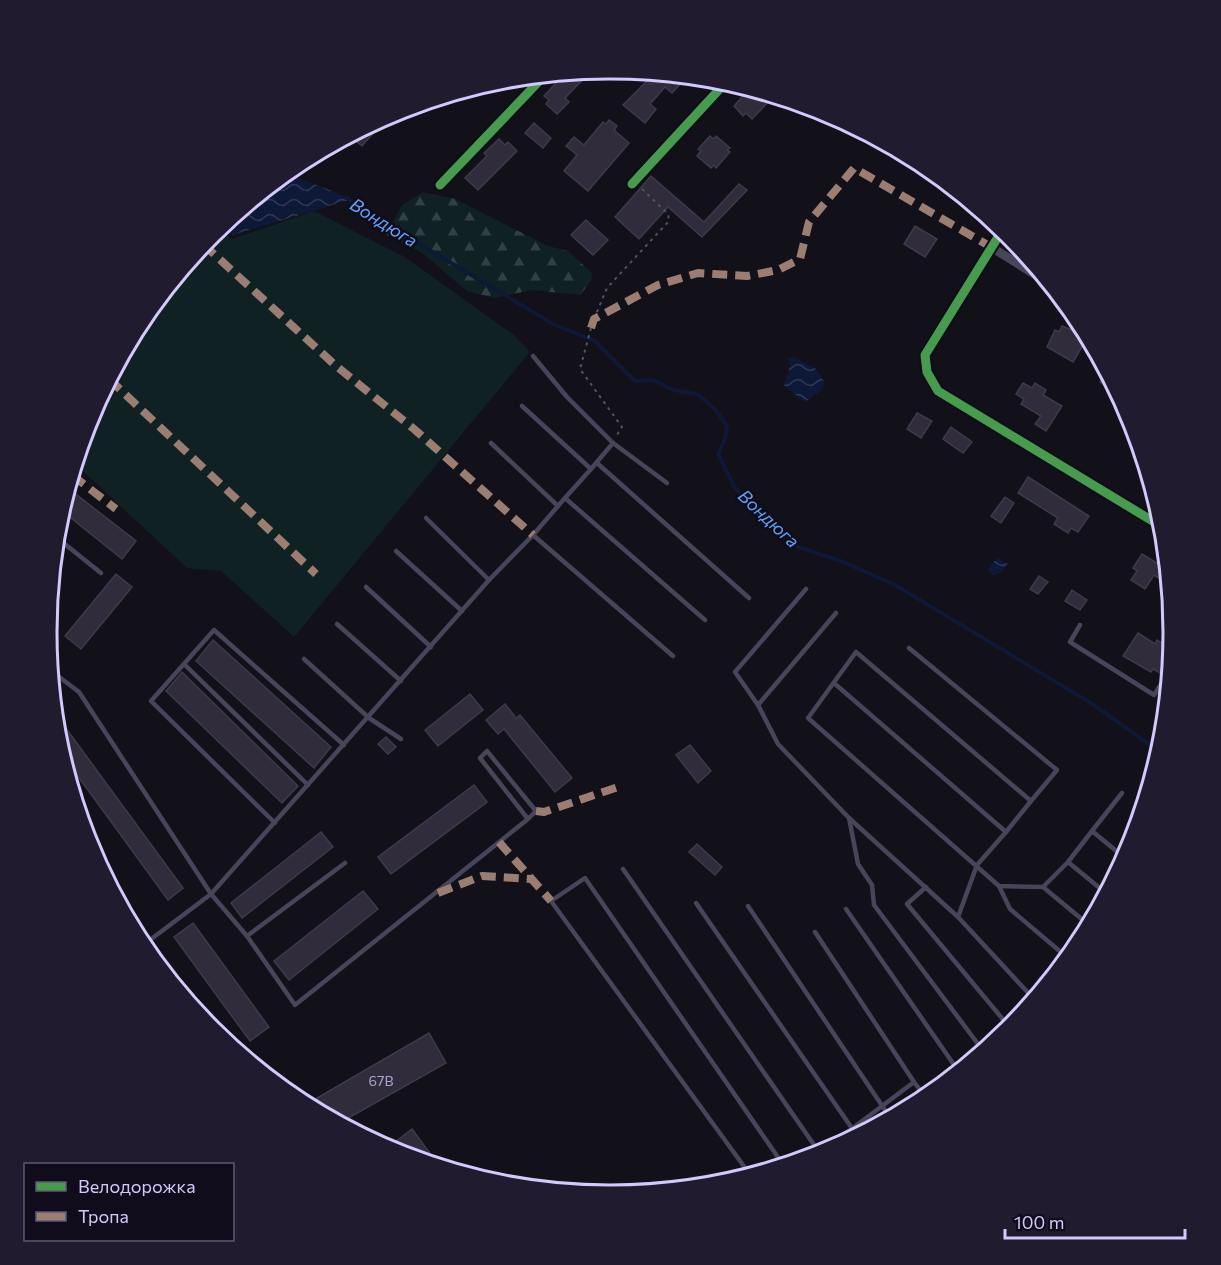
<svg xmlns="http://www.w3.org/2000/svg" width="1221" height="1265" font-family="Commissioner,sans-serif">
<defs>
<pattern id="forest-firs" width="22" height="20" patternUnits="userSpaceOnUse" patternTransform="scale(1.5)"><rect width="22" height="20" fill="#0f2123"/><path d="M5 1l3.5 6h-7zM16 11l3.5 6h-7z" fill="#314044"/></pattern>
<pattern id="water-waves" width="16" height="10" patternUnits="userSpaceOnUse" patternTransform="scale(1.5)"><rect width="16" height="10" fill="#0d1937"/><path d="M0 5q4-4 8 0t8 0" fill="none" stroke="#2f3955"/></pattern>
</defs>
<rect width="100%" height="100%" fill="#121018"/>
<path fill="#0f2123" d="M314,211l91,46 109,78 16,17 -236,285 -73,-66 -34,-3 -112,-104 15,-48 52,-97 70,-86 6,-5 14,11z"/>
<path fill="url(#forest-firs)" d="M423,192l32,7 93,47 20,5 24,22 -1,8 -11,14 -48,-5 -38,8 -27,-7 -46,-39 -35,-17 16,-30z"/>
<g fill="url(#water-waves)">
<path d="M286,173l66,26 -119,36 -11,-10z"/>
<path d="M794,357l22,12 9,14 -3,7 -17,12 -21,-16 6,-20 -2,-8z"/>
<path d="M997,558l11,6 -8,9 -7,2 -6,-5z"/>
</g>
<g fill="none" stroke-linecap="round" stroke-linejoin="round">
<path stroke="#0d1937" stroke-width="4" d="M347,198l19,14 187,112 42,17 40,40 18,-1 20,10 24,4 18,15 12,17 -2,13 -7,15 16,32 19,23 29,19 13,18 46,15 54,24 199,120 67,48"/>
</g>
<g fill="#302c3b" stroke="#3e3a4c" stroke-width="1.5">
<path d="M592,70l-27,28 4,4 -12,12 -11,-10 3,-4 -5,-4 14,-15 -6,-7z"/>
<path d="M660,73l18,2 6,5 -12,13 -7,-6 -15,17 6,5 -11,14 -22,-18 24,-24 4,3z"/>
<path d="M750,88l17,6 -3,3 5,4 -17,18 -6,-6 -3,3 -9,-10z"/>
<path d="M609,120l8,6 -3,4 15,13 -41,48 -24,-20 13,-16 -11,-9 8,-9 10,8 19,-23 3,2z"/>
<path d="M534,123l17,15 -8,10 -18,-15z"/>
<path d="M369,125l7,5 -14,16 -12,-10z"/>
<path d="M710,136l4,3 2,-3 14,12 -3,2 3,2 -14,16 -2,-3 -3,3 -14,-12 4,-5 -3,-2z"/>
<path d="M499,139l6,6 3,-3 9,9 -39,39 -13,-12 22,-22 -3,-3z"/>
<path d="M651,176l53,46 35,-38 8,6 -45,47 -34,-30 -29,32 -24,-22z"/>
<path d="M586,220l22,20 -15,15 -22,-20z"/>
<path d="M915,226l22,13 -12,18 -21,-13z"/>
<path d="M1062,326l21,8 -2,3 5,3 -13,22 -26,-15 8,-17 4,2z"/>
<path d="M1107,372l3,3 10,21 -20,-14z"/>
<path d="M1023,383l9,5 3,-5 11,7 -3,5 19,11 -16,25 -11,-7 6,-8 -20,-12 3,-5 -8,-5z"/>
<path d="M917,413l15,8 -11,17 -14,-9z"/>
<path d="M951,427l21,15 -9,11 -20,-14z"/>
<path d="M1028,477l61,39 -11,16 -7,-4 -3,5 -14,-9 4,-6 -40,-25z"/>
<path d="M68,488l68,53 -14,18 -61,-49z"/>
<path d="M1005,497l9,6 -13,20 -10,-7z"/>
<path d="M1142,554l26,16 2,15 -16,-10 -9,14 -14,-9 6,-9 -4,-3z"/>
<path d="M116,574l16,13 -51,62 -16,-13z"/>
<path d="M1039,576l9,6 -10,12 -8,-5z"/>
<path d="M1072,590l15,10 -7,10 -15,-9z"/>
<path d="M1138,633l17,11 2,-4 16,10 -2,14 -9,10 -9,-5 -2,3 -28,-16z"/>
<path d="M213,640l118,107 -17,21 -118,-107z"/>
<path d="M182,672l116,114 -16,17 -116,-112z"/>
<path d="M470,694l13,16 -45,36 -13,-16z"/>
<path d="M505,704l11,14 4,-3 52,63 -17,14 -51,-63 -6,5 -12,-14z"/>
<path d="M54,712l129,176 -15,12 -107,-147z"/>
<path d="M386,737l10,10 -8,7 -10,-10z"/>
<path d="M690,745l21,26 -13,12 -22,-28z"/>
<path d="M474,785l13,17 -96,72 -13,-17z"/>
<path d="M321,832l12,15 -91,71 -11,-15z"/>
<path d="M697,844l25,23 -7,8 -26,-23z"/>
<path d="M363,891l15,18 -89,71 -15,-19z"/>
<path d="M193,923l76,104 -19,14 -76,-104z"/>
<path d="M429,1033l17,30 -108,61 -8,-5 -13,-21z"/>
<path d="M412,1129l28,38 -54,-18z"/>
</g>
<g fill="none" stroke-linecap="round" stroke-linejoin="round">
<g stroke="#4b5764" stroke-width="2" stroke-dasharray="3 4.5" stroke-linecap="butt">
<path d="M594,319l13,-31 62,-67 -1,-7 -26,-25"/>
<path d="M591,328l-11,41 42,58 -5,8"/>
</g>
<g stroke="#474559" stroke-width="4.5">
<path d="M522,406l69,63 22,-26 -46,-46 -34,-41"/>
<path d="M491,443l67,63 7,-8 140,122"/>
<path d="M613,443l54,40"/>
<path d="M597,463l152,135"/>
<path d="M565,498l26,-29"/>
<path d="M558,506l-25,29 140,121"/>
<path d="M426,518l63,62"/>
<path d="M56,537l45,36"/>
<path d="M396,551l66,60"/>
<path d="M366,587l65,60"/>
<path d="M806,589l-71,83 23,33 20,39 71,74 109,99"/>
<path d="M337,624l64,57"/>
<path d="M1080,625l-10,17 84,53 17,-27"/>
<path d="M909,648l148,122 -26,31 -175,-149 -48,66 191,168 44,1 25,-25"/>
<path d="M304,659l65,59 32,21"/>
<path d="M184,664l124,121"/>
<path d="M50,670l29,22 132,202 36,42 48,69 233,-186 8,-8 -49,-60 -7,7 48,61"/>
<path d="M834,683l172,149 25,-31"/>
<path d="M758,705l78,-92"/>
<path d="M849,818l9,46 14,21 2,20 110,147"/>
<path d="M275,823l-124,-122 63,-71 130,115"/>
<path d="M1092,831l30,-38"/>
<path d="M1006,832l-29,33 -19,52 74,80"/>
<path d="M623,869l198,286"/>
<path d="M999,886l11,23 59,50"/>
<path d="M926,887l-19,17 104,125"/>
<path d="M1043,887l47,39"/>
<path d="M1107,894l-39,-32 24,-31 34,28"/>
<path d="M696,903l162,234"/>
<path d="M748,906l143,213"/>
<path d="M846,909l113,163"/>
<path d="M247,936l98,-73"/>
<path d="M142,946l69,-52 278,-314 44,-45"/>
<path d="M1030,1006l2,-9 2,4"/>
<path d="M914,1082l13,17"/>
<path d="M813,1158l101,-76 -99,-150"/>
<path d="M751,1176l-200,-275 34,-23 199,288"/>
</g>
<g stroke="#474559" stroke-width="9">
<path d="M632,184l95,-103"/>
<path d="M440,185l105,-110"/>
<path d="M1003,229l-78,126 2,17 11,19 226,137"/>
<path d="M991,247l61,38"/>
</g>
<g stroke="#9b7d72" stroke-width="8" stroke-dasharray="15 8" stroke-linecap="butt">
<path d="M203,244l132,121 79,64 119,106"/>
<path d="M591,328l3,-9 64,-34 40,-12 49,3 31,-6 22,-11 9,-37 45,-54 137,79"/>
<path d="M109,379l207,195"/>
<path d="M72,475l44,34"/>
<path d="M536,811l8,1 77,-26"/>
<path d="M499,842l52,59"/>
<path d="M438,893l44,-17 51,3"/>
</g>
<g stroke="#100c1c" stroke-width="13">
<g id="cycleway">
<path d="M632,184l95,-103"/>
<path d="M440,185l105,-110"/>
<path d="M1003,229l-78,126 2,17 11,19 226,137"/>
</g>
</g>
<use href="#cycleway" stroke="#469c4c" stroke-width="9"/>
</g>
<g text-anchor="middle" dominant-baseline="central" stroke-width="5" stroke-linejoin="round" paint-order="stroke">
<g font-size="14" fill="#aaa2cc">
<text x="381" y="1080">67В</text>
</g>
<g font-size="18" font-style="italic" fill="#5ca4f7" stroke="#100c1c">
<text transform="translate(384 222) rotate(32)">Вондюга</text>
<text transform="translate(769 518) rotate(43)">Вондюга</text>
</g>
</g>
<path d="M0 0H1221V1265H0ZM57 632a553 553 0 1 1 1106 0a553 553 0 1 1-1106 0Z" fill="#201b2e" fill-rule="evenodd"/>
<path fill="none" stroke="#d3c9fc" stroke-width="3" d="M57 632a553 553 0 1 1 1106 0a553 553 0 1 1-1106 0Z"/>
<rect x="24" y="1163" width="210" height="78" fill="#100c1c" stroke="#5e5876" stroke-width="1.5"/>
<rect x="36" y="1182" width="30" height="9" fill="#469c4c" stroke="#5e5876" stroke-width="1.5"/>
<text x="78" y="1193" font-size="18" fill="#d3c9fc">Велодорожка</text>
<rect x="36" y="1212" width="30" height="9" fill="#9b7d72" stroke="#5e5876" stroke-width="1.5"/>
<text x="78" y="1223" font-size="18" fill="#d3c9fc">Тропа</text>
<path d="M1005 1229v9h180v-9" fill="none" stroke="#d3c9fc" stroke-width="3"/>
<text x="1014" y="1229" font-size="18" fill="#d3c9fc" stroke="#100c1c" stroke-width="4.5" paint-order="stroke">100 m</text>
</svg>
